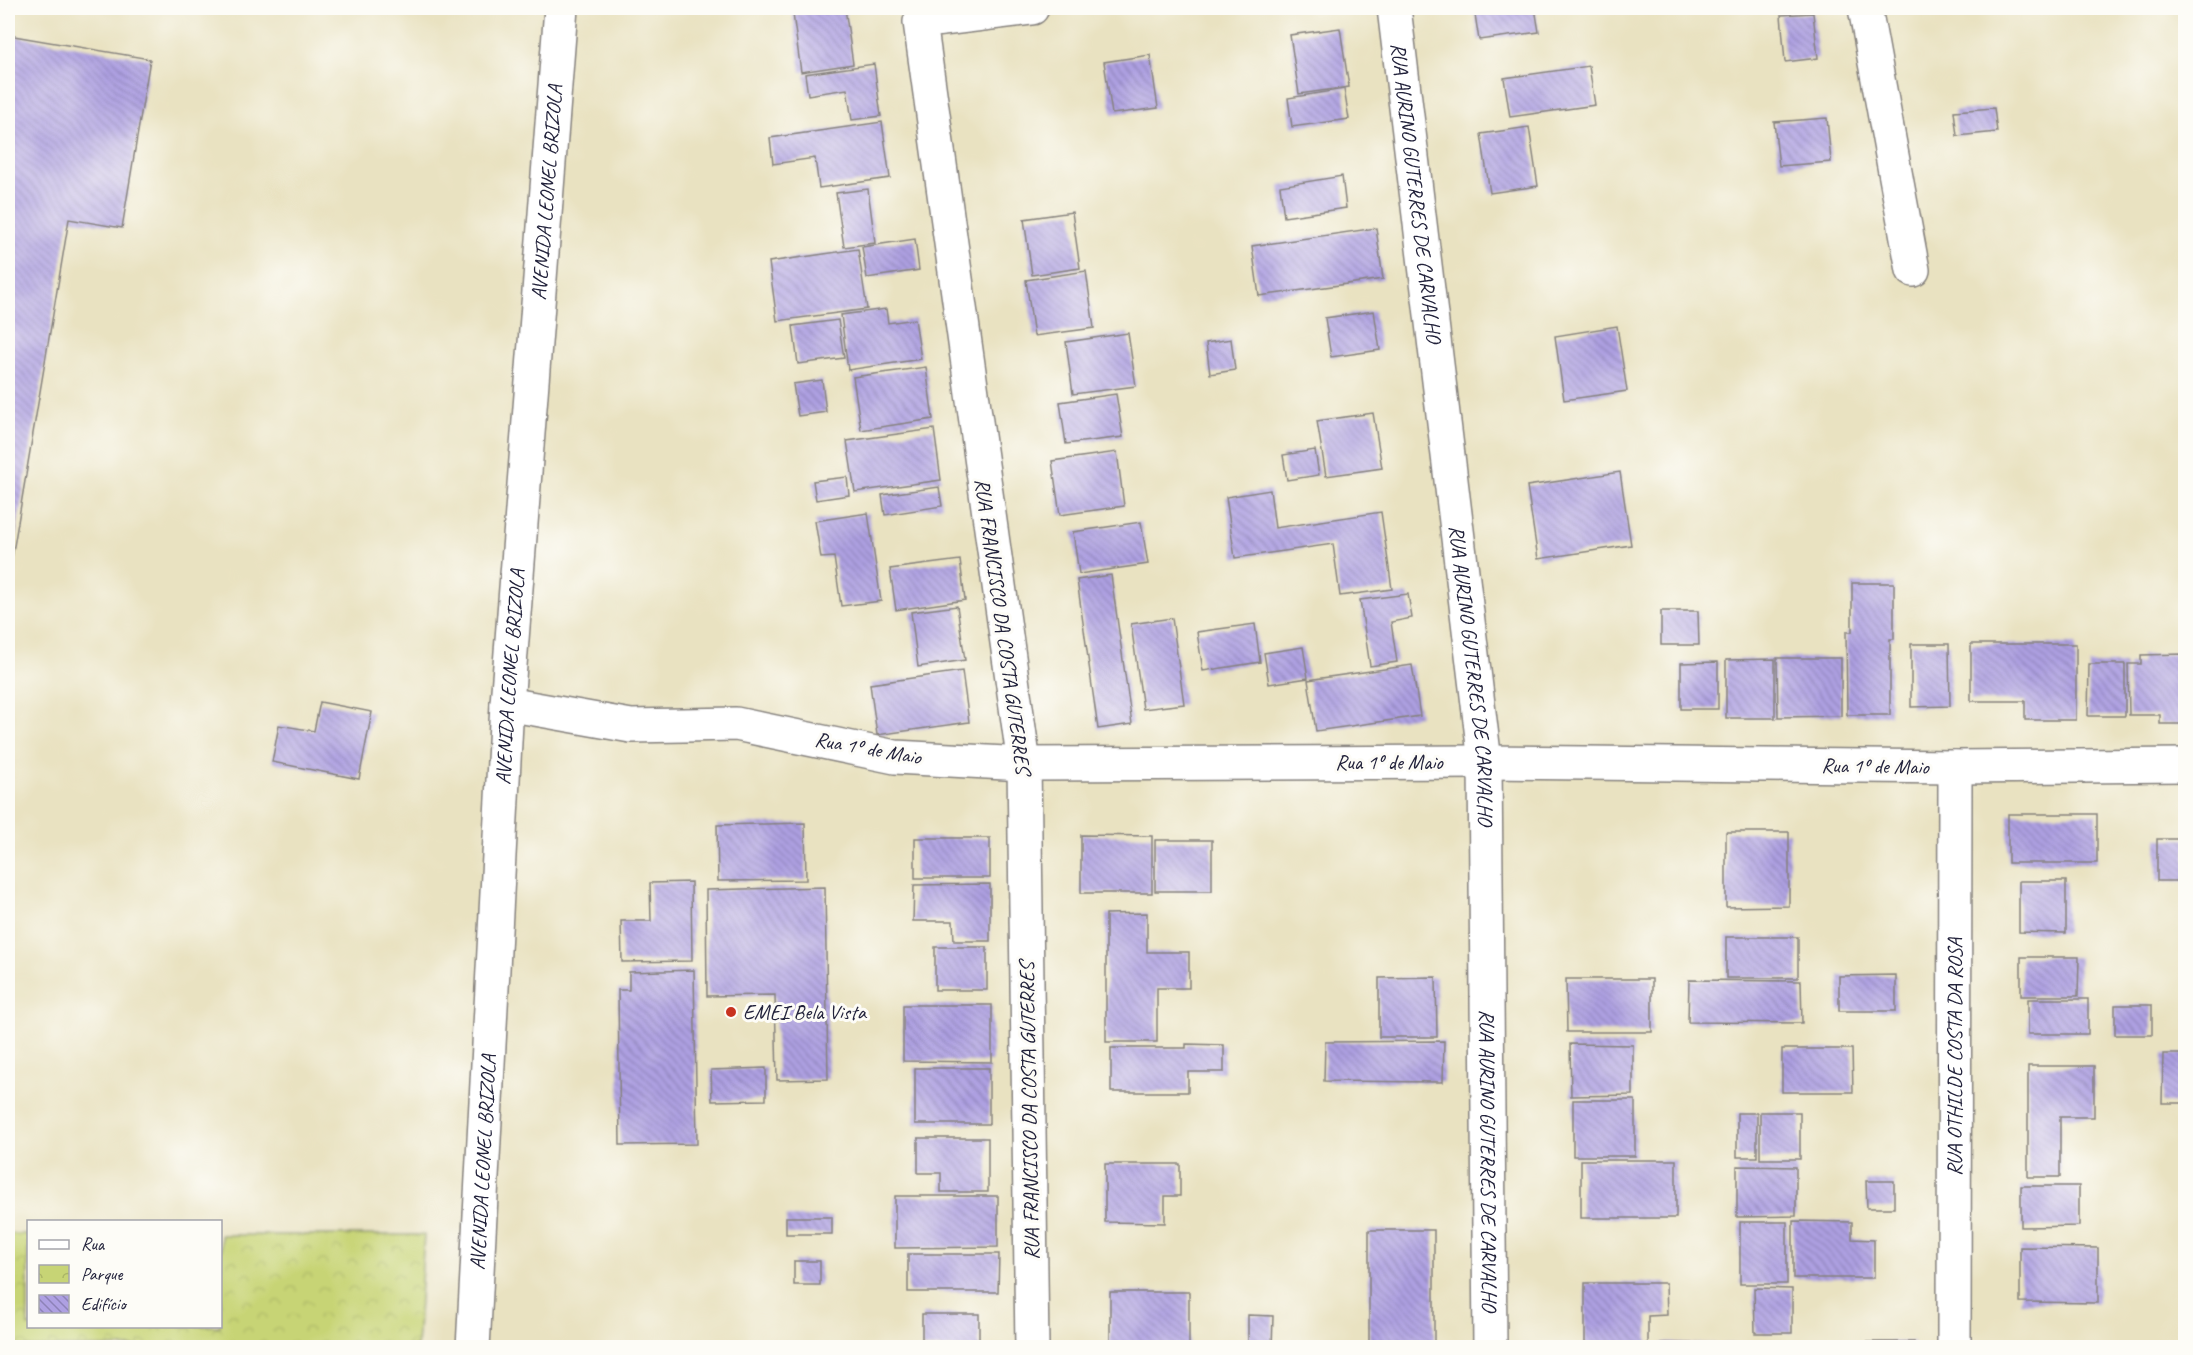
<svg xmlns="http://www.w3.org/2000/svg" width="2193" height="1355" font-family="Caveat,sans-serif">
<defs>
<pattern id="park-crowns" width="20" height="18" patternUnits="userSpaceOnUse" patternTransform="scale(1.5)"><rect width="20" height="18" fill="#c7d475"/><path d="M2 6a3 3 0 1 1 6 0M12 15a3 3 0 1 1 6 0" fill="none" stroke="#abb666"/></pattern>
<pattern id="building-back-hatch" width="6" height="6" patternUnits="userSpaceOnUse" patternTransform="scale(1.5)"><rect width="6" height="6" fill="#aea0e2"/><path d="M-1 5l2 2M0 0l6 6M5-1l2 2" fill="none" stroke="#8d82b8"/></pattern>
</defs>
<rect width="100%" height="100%" fill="#fdfcf7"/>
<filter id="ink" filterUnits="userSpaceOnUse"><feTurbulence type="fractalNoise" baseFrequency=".0167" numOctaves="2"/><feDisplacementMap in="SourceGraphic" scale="12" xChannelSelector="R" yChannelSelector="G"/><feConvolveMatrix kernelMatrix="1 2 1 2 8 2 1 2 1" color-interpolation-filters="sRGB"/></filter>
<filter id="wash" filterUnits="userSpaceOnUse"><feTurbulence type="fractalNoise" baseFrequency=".008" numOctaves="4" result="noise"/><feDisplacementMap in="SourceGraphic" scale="24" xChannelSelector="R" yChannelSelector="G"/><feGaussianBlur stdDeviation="1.35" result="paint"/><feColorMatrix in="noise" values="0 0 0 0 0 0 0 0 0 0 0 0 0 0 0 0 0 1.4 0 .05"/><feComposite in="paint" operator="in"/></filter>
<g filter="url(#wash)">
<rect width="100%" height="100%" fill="#e9e2c1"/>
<path fill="url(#park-crowns)" stroke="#747b58" stroke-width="1.5" d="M8,1234h20v92h192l1,-91h203l-7,112h-409z"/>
<g id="blocks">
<g fill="url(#building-back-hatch)">
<path d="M845,8l8,56 -52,8 -8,-58z"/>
<path d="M1474,8h61l4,24 -60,8z"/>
<path d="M1813,13l5,45 -33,4 -4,-47z"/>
<path d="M1340,28l9,59 -50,7 -9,-59z"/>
<path d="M8,35l142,24 -28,169 -53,-9 -60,357z"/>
<path d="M1150,55l8,53 -46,6 -8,-52z"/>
<path d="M874,64l7,52 -29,4 -5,-31 -39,6 -3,-21z"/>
<path d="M1589,66l6,39 -85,12 -6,-39z"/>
<path d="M1344,89l5,30 -57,8 -4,-29z"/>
<path d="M1994,108l3,24 -40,4 -3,-25z"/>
<path d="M1827,118l4,44 -52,4 -5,-44z"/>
<path d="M882,122l8,56 -71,10 -4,-30 -42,6 -3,-26z"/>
<path d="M1529,127l9,59 -48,7 -9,-59z"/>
<path d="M1342,176l4,32 -62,9 -4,-31z"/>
<path d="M868,189l7,54 -31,4 -8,-54z"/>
<path d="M1072,212l8,56 -48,7 -8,-56z"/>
<path d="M1376,228l7,51 -124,17 -7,-50z"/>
<path d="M915,239l4,31 -52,8 -5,-31z"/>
<path d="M858,249l9,60 -90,12 -8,-59z"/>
<path d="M1086,271l8,57 -60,8 -8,-56z"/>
<path d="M886,309l2,14 27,-4 6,40 -73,11 -7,-55z"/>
<path d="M1374,311l6,39 -49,7 -6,-39z"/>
<path d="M838,320l6,38 -46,6 -5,-38z"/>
<path d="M1617,326l10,65 -63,9 -9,-64z"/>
<path d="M1128,333l8,53 -63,8 -7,-52z"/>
<path d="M1231,339l4,31 -25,4 -4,-31z"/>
<path d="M926,367l7,52 -72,11 -8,-53z"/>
<path d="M822,380l4,32 -28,4 -5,-32z"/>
<path d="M1116,394l7,43 -57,7 -6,-42z"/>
<path d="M1373,413l9,55 -56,8 -9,-55z"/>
<path d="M934,429l7,51 -86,12 -8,-51z"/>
<path d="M1315,450l4,25 -32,5 -4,-25z"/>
<path d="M1117,452l7,54 -64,9 -8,-54z"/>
<path d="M1620,472l11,73 -93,14 -11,-73z"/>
<path d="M847,477l2,18 -33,5 -3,-19z"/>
<path d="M939,487l3,19 -57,9 -3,-20z"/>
<path d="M1270,490l5,38 106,-16 11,77 -52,7 -7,-52 -98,14 -9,-61z"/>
<path d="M868,513l13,88 -40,5 -7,-49 -13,1 -6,-37z"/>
<path d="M1141,522l7,42 -69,10 -6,-42z"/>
<path d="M960,560l5,40 -69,10 -6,-41z"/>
<path d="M1111,575l21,149 -34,5 -21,-149z"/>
<path d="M1852,583h42v56h-4v76h-43l-1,-83h6z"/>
<path d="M1408,594l4,24 -21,4 6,40 -27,4 -10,-66z"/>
<path d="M957,606l8,54 -47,7 -7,-55z"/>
<path d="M1661,611h37l1,34h-38z"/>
<path d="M1172,618l12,86 -41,5 -12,-85z"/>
<path d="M1255,624l5,38 -57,9 -6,-39z"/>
<path d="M1911,644h38l1,62 -39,1z"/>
<path d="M1971,644h105v76h-51v-19h-54z"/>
<path d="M1303,647l5,31 -39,6 -5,-31z"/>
<path d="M2185,654v70h-25v-9h-31l-1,-51h13v-9z"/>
<path d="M1777,658h64v58l-63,1z"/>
<path d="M1775,659v59h-49v-58z"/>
<path d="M1718,662v47h-37v-46z"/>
<path d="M2089,664h36v52h-37z"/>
<path d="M1412,665l8,51 -104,15 -8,-51z"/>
<path d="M962,671l7,51 -92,13 -7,-51z"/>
<path d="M320,702l52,10 -13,67 -87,-17 7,-37 35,6z"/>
<rect x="2008" y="814" width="89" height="49"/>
<path d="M805,823l1,57 -88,1 -1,-56z"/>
<path d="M1726,832h63v74l-63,1z"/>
<path d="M1081,835l71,1v57h-71z"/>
<rect x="915" y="838" width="75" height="40"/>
<rect x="2157" y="839" width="29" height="42"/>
<rect x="1155" y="840" width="57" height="51"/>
<path d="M2019,881h47v52l-47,-1z"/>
<path d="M691,882l1,79 -70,1 -1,-41h30l-1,-38z"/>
<path d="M990,884v57h-36l-1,-20h-40l1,-36z"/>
<path d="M825,887l3,192 -51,1 -2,-85 -68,1 -1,-106z"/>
<path d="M1147,913v39h42v36h-32v54h-51v-128z"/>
<rect x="1726" y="937" width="72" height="41"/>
<rect x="935" y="947" width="52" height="43"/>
<path d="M2021,957h58l-1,39h-57z"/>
<path d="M694,970l3,174 -77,1 -2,-155h11v-18z"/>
<path d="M1896,975v36h-57v-35z"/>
<path d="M1436,977l1,60h-58v-59z"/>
<path d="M1566,979h86v53h-85z"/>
<path d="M1689,980l112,1 1,42 -114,-1z"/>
<rect x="2028" y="999" width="60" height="35"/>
<path d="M903,1005h89v57l-89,-1z"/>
<rect x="2115" y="1005" width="37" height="30"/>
<path d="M1444,1041l-1,41 -119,-1 1,-39z"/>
<path d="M1186,1044l38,1v27h-36v20h-77v-44h75z"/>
<path d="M1570,1044l63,1v50l-62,1z"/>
<path d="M1782,1049h70l1,43h-71z"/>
<path d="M2163,1054h23v49h-24z"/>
<path d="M2028,1066h66v51h-34v60h-32z"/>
<path d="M766,1068v32l-54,1 -1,-31z"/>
<rect x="915" y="1068" width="74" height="56"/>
<rect x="1573" y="1100" width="62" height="56"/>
<rect x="1760" y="1112" width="40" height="47"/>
<rect x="1737" y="1113" width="20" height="44"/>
<path d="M918,1138h70v54h-47v-19h-23z"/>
<rect x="1581" y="1160" width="95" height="58"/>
<path d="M1105,1164h75v32h-15v27l-60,-1z"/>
<path d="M1737,1166l59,1v49l-59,1z"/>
<path d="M1866,1181h28v27h-27z"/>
<path d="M2021,1186h58v40l-58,1z"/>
<path d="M895,1196h103v51l-103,1z"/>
<rect x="786" y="1217" width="46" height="17"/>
<path d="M1793,1221l59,1v17l22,1v38h-81z"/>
<rect x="1740" y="1222" width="47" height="62"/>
<rect x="1369" y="1230" width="65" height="113"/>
<path d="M2020,1247l78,1v55l-78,-1z"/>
<path d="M908,1254h91l-1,38h-90z"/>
<rect x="794" y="1261" width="26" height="24"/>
<path d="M1585,1283h81l1,32 -19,1v29h-63z"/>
<path d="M1754,1288l38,1v44h-37z"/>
<rect x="1110" y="1292" width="79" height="56"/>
<rect x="922" y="1314" width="57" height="34"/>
<path d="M1248,1315l25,1 -1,32h-24z"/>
<rect x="1837" y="1342" width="77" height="6"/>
<path d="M1661,1343l83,1v4h-83z"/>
</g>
</g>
</g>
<g filter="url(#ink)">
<use href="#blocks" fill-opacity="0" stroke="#86827e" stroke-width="1.5"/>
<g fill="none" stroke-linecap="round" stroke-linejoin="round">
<g stroke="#86827e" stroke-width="36">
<g id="minor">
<path id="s1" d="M1394,8l91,754 5,586"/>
<path d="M1865,8l48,262"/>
<path d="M507,704l124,22 105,-2 159,33 129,7 461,-2 470,5 231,-2"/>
<path id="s2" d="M473,1348l34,-644 54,-696"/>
<path d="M1032,1348l-8,-584 -104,-742 112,-14"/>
<path id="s3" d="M1954,1348l1,-581"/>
</g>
</g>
<use href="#minor" stroke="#fff" stroke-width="33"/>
</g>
</g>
<circle fill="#c8321e" stroke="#fdfcf7" stroke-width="2" cx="731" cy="1012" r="6"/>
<g text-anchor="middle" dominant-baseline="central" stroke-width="6" stroke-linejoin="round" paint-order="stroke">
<g font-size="21" fill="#22223b" stroke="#fdfcf7">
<text stroke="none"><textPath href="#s2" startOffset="1158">AVENIDA LEONEL BRIZOLA</textPath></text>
<text stroke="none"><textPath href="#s1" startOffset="186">RUA AURINO GUTERRES DE CARVALHO</textPath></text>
<text transform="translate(1003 626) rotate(82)">RUA FRANCISCO DA COSTA GUTERRES</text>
<text stroke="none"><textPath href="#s1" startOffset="672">RUA AURINO GUTERRES DE CARVALHO</textPath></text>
<text stroke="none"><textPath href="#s2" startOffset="672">AVENIDA LEONEL BRIZOLA</textPath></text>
<text transform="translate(868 748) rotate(10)">Rua 1º de Maio</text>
<text x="1389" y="762">Rua 1º de Maio</text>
<text transform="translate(1875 766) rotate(1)">Rua 1º de Maio</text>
<text stroke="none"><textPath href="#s3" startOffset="291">RUA OTHILDE COSTA DA ROSA</textPath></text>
<text transform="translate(1029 1111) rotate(-91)">RUA FRANCISCO DA COSTA GUTERRES</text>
<text stroke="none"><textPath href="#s1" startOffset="1158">RUA AURINO GUTERRES DE CARVALHO</textPath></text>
<text stroke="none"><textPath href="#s2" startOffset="186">AVENIDA LEONEL BRIZOLA</textPath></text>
</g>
<g font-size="21" fill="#22223b" stroke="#fdfcf7" text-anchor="start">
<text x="743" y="1012">EMEI Bela Vista</text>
</g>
</g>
<rect width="2193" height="1355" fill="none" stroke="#fdfcf7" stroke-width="30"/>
<rect x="27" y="1220" width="195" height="108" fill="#fdfcf7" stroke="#a5a5ac" stroke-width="1.5"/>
<rect x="39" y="1240" width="30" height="9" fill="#ffffff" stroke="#a5a5ac" stroke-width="1.5"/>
<text x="81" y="1250" font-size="18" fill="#22223b">Rua</text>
<rect x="39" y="1265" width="30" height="18" fill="url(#park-crowns)" stroke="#a5a5ac" stroke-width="1.5"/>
<text x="81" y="1280" font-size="18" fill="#22223b">Parque</text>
<rect x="39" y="1295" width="30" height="18" fill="url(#building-back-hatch)" stroke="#a5a5ac" stroke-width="1.5"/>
<text x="81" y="1310" font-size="18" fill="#22223b">Edifício</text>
</svg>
